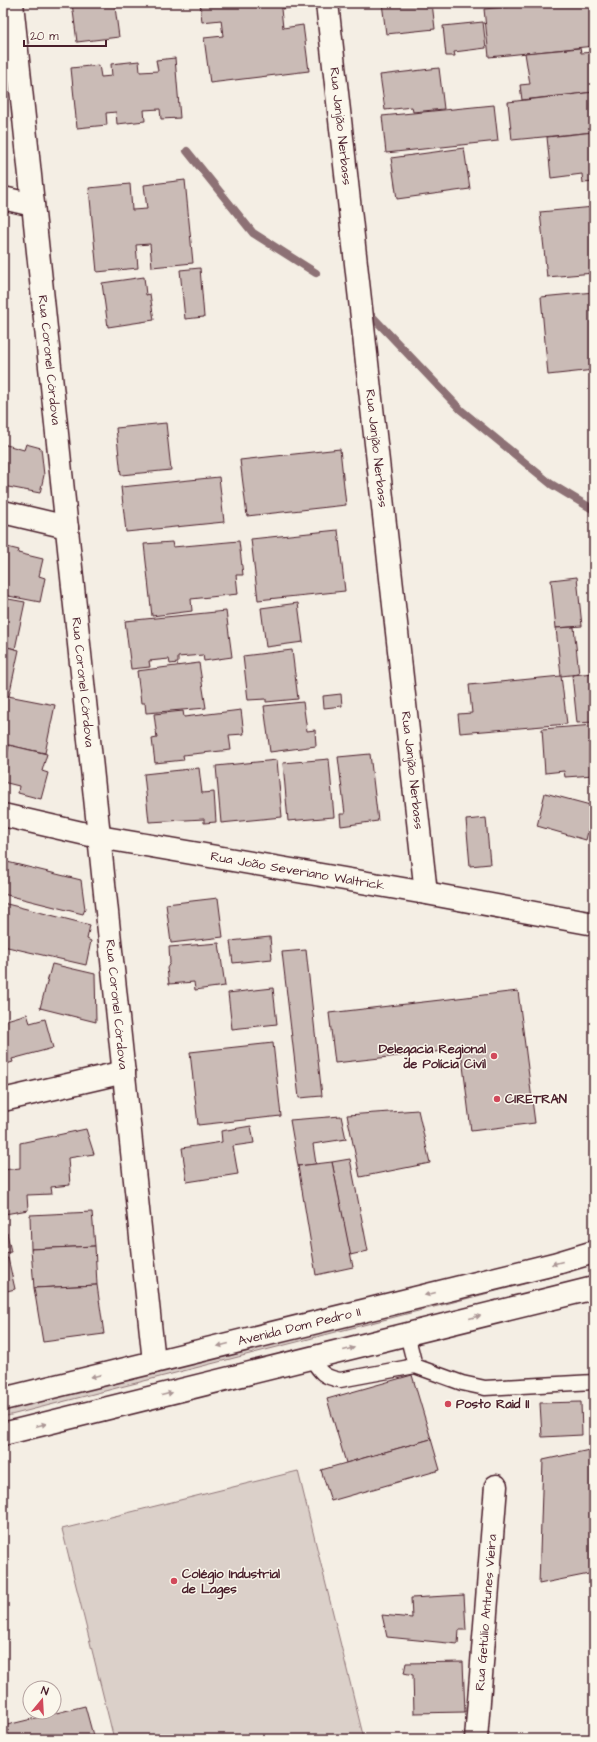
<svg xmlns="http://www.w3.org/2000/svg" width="597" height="1742" font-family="'Architects Daughter',sans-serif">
<rect width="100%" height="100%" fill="#f4eee4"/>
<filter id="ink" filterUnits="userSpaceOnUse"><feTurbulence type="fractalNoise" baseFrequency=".025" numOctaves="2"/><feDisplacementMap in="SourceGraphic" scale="8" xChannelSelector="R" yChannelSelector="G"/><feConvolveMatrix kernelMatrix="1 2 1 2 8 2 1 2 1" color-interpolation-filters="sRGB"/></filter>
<g filter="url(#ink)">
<g fill="#dbd0c9" stroke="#92787a">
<path d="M568,1263l3,9 -568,145v-11z"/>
<path d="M298,1471l66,268h-250l-52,-210z"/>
</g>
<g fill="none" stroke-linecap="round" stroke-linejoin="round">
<g stroke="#8d7174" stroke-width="8">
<path d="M187,151l66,82 63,40"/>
<path d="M369,313l92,97 90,74 43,26"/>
</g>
</g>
<g fill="#cabbb6" stroke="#4a1f2b">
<path d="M72,3h70v1l-27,3 4,30 -42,5z"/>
<path d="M200,3h101v4l-20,2 2,19 20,-3 6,46 -99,12 -6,-45 19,-2 -2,-16 -19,2z"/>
<path d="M382,3h50l3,26 -49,5z"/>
<path d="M546,3h47l1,43 -105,11 -5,-48z"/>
<path d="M483,22l3,26 -32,4 1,4h-9l-3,-30z"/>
<path d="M580,48l1,5 13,-1v40l-72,8 -2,-15 10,-1 -5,-31z"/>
<path d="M175,58l5,60 -19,1 -1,-10 -16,1 1,11 -28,3 -1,-12 -10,1 1,12 -30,3 -6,-60 28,-3 2,12 11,-1 -1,-12 28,-3 1,11 18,-1 -2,-11z"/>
<path d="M439,68l5,41 -31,3 -1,-5 -27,3 -5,-35z"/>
<path d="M594,92v40l-82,8 -4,-38z"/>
<path d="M494,105l4,36 -112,12 -4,-37z"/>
<path d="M594,132v50l-11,1 -1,-9 -31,4 -4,-41z"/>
<path d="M464,148l6,41 -73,10 -6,-41z"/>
<path d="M185,180l8,83 -41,4 -2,-23 -14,1 2,23 -41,4 -8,-84 41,-4 2,26 15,-1 -3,-24z"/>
<path d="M594,207v66l-47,4 -7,-65z"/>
<path d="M200,268l4,49 -19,2 -5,-49z"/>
<path d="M144,277l2,18 4,-1 4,26 -46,7 -6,-44z"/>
<path d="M594,292v78l-46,5 -7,-78z"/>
<path d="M166,423l5,47 -50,5 -5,-47z"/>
<path d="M3,444l21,6 2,-6 15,4 3,27 -4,18 -37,-7z"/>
<path d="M340,449l6,56 -99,11 -7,-56z"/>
<path d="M219,477l5,45 -98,10 -5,-45z"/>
<path d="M338,530l7,61 -87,9 -7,-61z"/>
<path d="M239,541l4,34h-7l2,19 -47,5 1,12 -40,5 -8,-72 28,-2 1,5z"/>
<path d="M3,546l16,4 -1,3 25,6 -4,17 6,2 -5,24 -37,-7z"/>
<path d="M577,577l5,49 -26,2 -5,-48z"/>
<path d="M591,580h3v33z"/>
<path d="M3,598l22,4 -10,47 -12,-3z"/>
<path d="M298,603l5,39 -37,5 -5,-39z"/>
<path d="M226,611l6,46 -28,4 -1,-6 -25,2v6l-8,1 -1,-5 -20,2 1,6 -19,2 -6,-48z"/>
<path d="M574,627l5,47 -18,2 -5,-48z"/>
<path d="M3,646l16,4 -10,46 -6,-1z"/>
<path d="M292,650l6,49 -32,3v-3l-18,1 -5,-44z"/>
<path d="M199,663l7,45 -60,5 -1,-10h-4l-4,-32z"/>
<path d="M594,673v49l-17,1 -5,-48z"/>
<path d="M561,676l6,48 -107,9 -2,-19 14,-1 -3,-28z"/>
<path d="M341,694l1,12 -18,2 -1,-12z"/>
<path d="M3,695l52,10 -10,48 -42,-9z"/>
<path d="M303,702l4,29 8,-1 1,16 -46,6 -6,-46z"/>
<path d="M241,710l3,24 -15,1 2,15 -48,5 1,5 -29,3 -3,-24 5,-1 -3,-24 29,-3 1,6z"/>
<path d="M594,725v50l-29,2 -1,-6 -19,2 -3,-44z"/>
<path d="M9,745l38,9 -5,17 6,2 -7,26 -23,-6 1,-7 -16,-4v-8z"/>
<path d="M370,754l8,67 -37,5 -1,-12h5l-7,-57z"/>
<path d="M329,759l5,58 -46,4 -5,-58z"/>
<path d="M277,760l5,57 -61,6 -5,-57z"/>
<path d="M199,768l3,25 12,-1 2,30 -12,1v-4l-55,3 -5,-48z"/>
<path d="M545,793l49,13 -8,34 -49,-14z"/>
<path d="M486,818l4,46 -20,2 -4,-46z"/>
<path d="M3,861l78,19 4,29 -2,5 -80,-20z"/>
<path d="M218,898l5,39 -52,6 -5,-39z"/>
<path d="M3,903l87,22 -3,14 4,2 -5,24 -83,-19z"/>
<path d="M270,937l2,22 -39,4 -3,-22z"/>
<path d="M219,943l6,43 -30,4 -1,-8 -25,2 -2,-16 3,-5 -1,-16z"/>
<path d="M306,950l16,146 -23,2 -17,-146z"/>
<path d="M52,964l43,10 1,48 -56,-14z"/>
<path d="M273,988l4,36 -45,5 -4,-36z"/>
<path d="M518,991l17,132 -64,8 -10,-82 -126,14 -6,-50z"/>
<path d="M27,1014l3,9 15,-4 8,29 -41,11 1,3 -10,3v-44z"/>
<path d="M273,1043l8,73 -83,9 -8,-73z"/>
<path d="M418,1110l12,53 -70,14 -13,-62z"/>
<path d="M341,1116l5,23 -33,5 3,20 -18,2 -8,-46z"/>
<path d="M251,1126l3,17 -21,3 5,28 -51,8 -5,-34 40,-6 -1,-11z"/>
<path d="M86,1129l8,25 -26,4 2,27 -19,2 1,7 -25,1 1,15 -23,4 -2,-7v-37l17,-2v-25z"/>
<path d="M350,1159l18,92 -18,4 -18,-93z"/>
<path d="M332,1162l21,105 -37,8 -18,-109z"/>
<path d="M92,1212l3,34 -64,3 -1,-34z"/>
<path d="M7,1233l4,19 -8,1v-19z"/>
<path d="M95,1246l2,39 -63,3 -3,-39z"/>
<path d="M8,1258l7,31 -12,3v-33z"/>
<path d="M97,1285l7,49 -61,8 -9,-54z"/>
<path d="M412,1375l19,64 -85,24 -19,-64z"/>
<path d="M581,1402l1,33 -40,2 -2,-34z"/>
<path d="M431,1439l9,31 -109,31 -10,-31z"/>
<path d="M594,1449v124l-55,11 4,-124z"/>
<path d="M464,1595l2,35h-7l-1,14 -71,-7 -5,-22 30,3 -1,-20z"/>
<path d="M463,1662l2,50 -51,1 -1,-38 -9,-2 2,-10z"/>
<path d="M85,1706l9,33h-91v-13z"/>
</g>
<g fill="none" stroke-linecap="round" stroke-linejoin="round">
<g stroke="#4a1f2b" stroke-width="17">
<g id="lane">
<path d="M407,1334l8,32"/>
<path d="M311,1358c9,14 12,19 29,22l75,-14 47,17 23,5 109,-6"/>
</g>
</g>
<g stroke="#4a1f2b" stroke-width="25">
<g id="street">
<path id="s1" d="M327,3l99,890"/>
<path d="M3,198l30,7"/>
<path d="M3,512l64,15"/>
<path id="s2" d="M3,815l96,22 327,56 168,31"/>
<path d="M3,1100l121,-28"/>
<path id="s3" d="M476,1739l20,-253"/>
</g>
</g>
<g stroke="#4a1f2b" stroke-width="25">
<g id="secondary">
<path id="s4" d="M12,3l142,1359"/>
</g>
</g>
<g stroke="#4a1f2b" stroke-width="25">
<g id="primary">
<path id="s5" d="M3,1399l551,-135 40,-12"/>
<path d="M3,1434l591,-146"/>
</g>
</g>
<use href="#lane" stroke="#fbf7ec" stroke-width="14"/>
<use href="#street" stroke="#fbf7ec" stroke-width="22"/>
<use href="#secondary" stroke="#fbf7ec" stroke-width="22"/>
<use href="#primary" stroke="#fbf7ec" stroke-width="22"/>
</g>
<defs><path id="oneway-solid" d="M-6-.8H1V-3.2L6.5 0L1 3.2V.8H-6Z"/></defs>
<g fill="#ab9695">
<use href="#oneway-solid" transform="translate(557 1263) rotate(165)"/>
<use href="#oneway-solid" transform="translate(430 1294) rotate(166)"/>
<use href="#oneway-solid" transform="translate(475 1317) rotate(-14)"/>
<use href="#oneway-solid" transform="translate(223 1345) rotate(166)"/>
<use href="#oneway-solid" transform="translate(349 1349) rotate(-14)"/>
<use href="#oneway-solid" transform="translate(96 1376) rotate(166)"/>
<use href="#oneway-solid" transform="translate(167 1394) rotate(-14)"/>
<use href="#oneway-solid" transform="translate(41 1425) rotate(-14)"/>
</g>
</g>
<g fill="#d1495b" stroke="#fbf7ec" stroke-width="1.5">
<circle cx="494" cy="1056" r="4"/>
<circle cx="497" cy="1099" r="4"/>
<circle cx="448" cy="1404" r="4"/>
<circle cx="174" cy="1581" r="4"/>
</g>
<g text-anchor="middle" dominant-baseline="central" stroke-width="3" stroke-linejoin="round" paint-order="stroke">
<g font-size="13" fill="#4a1f2b" stroke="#fbf7ec">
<text stroke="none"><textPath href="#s1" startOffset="124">Rua Janjão Nerbass</textPath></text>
<text stroke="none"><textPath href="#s4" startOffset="359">Rua Coronel Córdova</textPath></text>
<text stroke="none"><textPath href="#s1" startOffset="448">Rua Janjão Nerbass</textPath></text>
<text stroke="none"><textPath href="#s4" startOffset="683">Rua Coronel Córdova</textPath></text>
<text stroke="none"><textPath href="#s1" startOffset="772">Rua Janjão Nerbass</textPath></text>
<text stroke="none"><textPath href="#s2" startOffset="300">Rua João Severiano Waltrick</textPath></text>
<text stroke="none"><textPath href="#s4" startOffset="1007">Rua Coronel Córdova</textPath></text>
<text stroke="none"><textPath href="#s5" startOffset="305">Avenida Dom Pedro II</textPath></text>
<text stroke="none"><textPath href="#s3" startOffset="127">Rua Getúlio Antunes Vieira</textPath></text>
</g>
<g font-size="13" font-weight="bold" fill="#4a1f2b" stroke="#fbf7ec" text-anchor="start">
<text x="486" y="1049" text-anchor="end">Delegacia Regional<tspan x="486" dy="15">de Polícia Civil</tspan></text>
<text x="505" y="1099">CIRETRAN</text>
<text x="456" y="1404">Posto Raid II</text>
<text x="182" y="1574">Colégio Industrial<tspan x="182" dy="15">de Lages</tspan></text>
</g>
</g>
<rect width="597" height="1742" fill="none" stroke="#fbf7ec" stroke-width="16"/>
<rect x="8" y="8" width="581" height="1726" fill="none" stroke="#4a1f2b" stroke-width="1.5" filter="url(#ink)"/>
<g transform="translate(42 1700) rotate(18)"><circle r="19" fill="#fbf7ec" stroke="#b4a19f"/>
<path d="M0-3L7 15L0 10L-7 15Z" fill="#d1495b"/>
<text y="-6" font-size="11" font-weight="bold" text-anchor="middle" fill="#4a1f2b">N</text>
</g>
<path d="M24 40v6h82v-6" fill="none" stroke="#4a1f2b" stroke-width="2"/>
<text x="30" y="40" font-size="12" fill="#4a1f2b" stroke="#fbf7ec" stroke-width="3" paint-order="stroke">20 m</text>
</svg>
